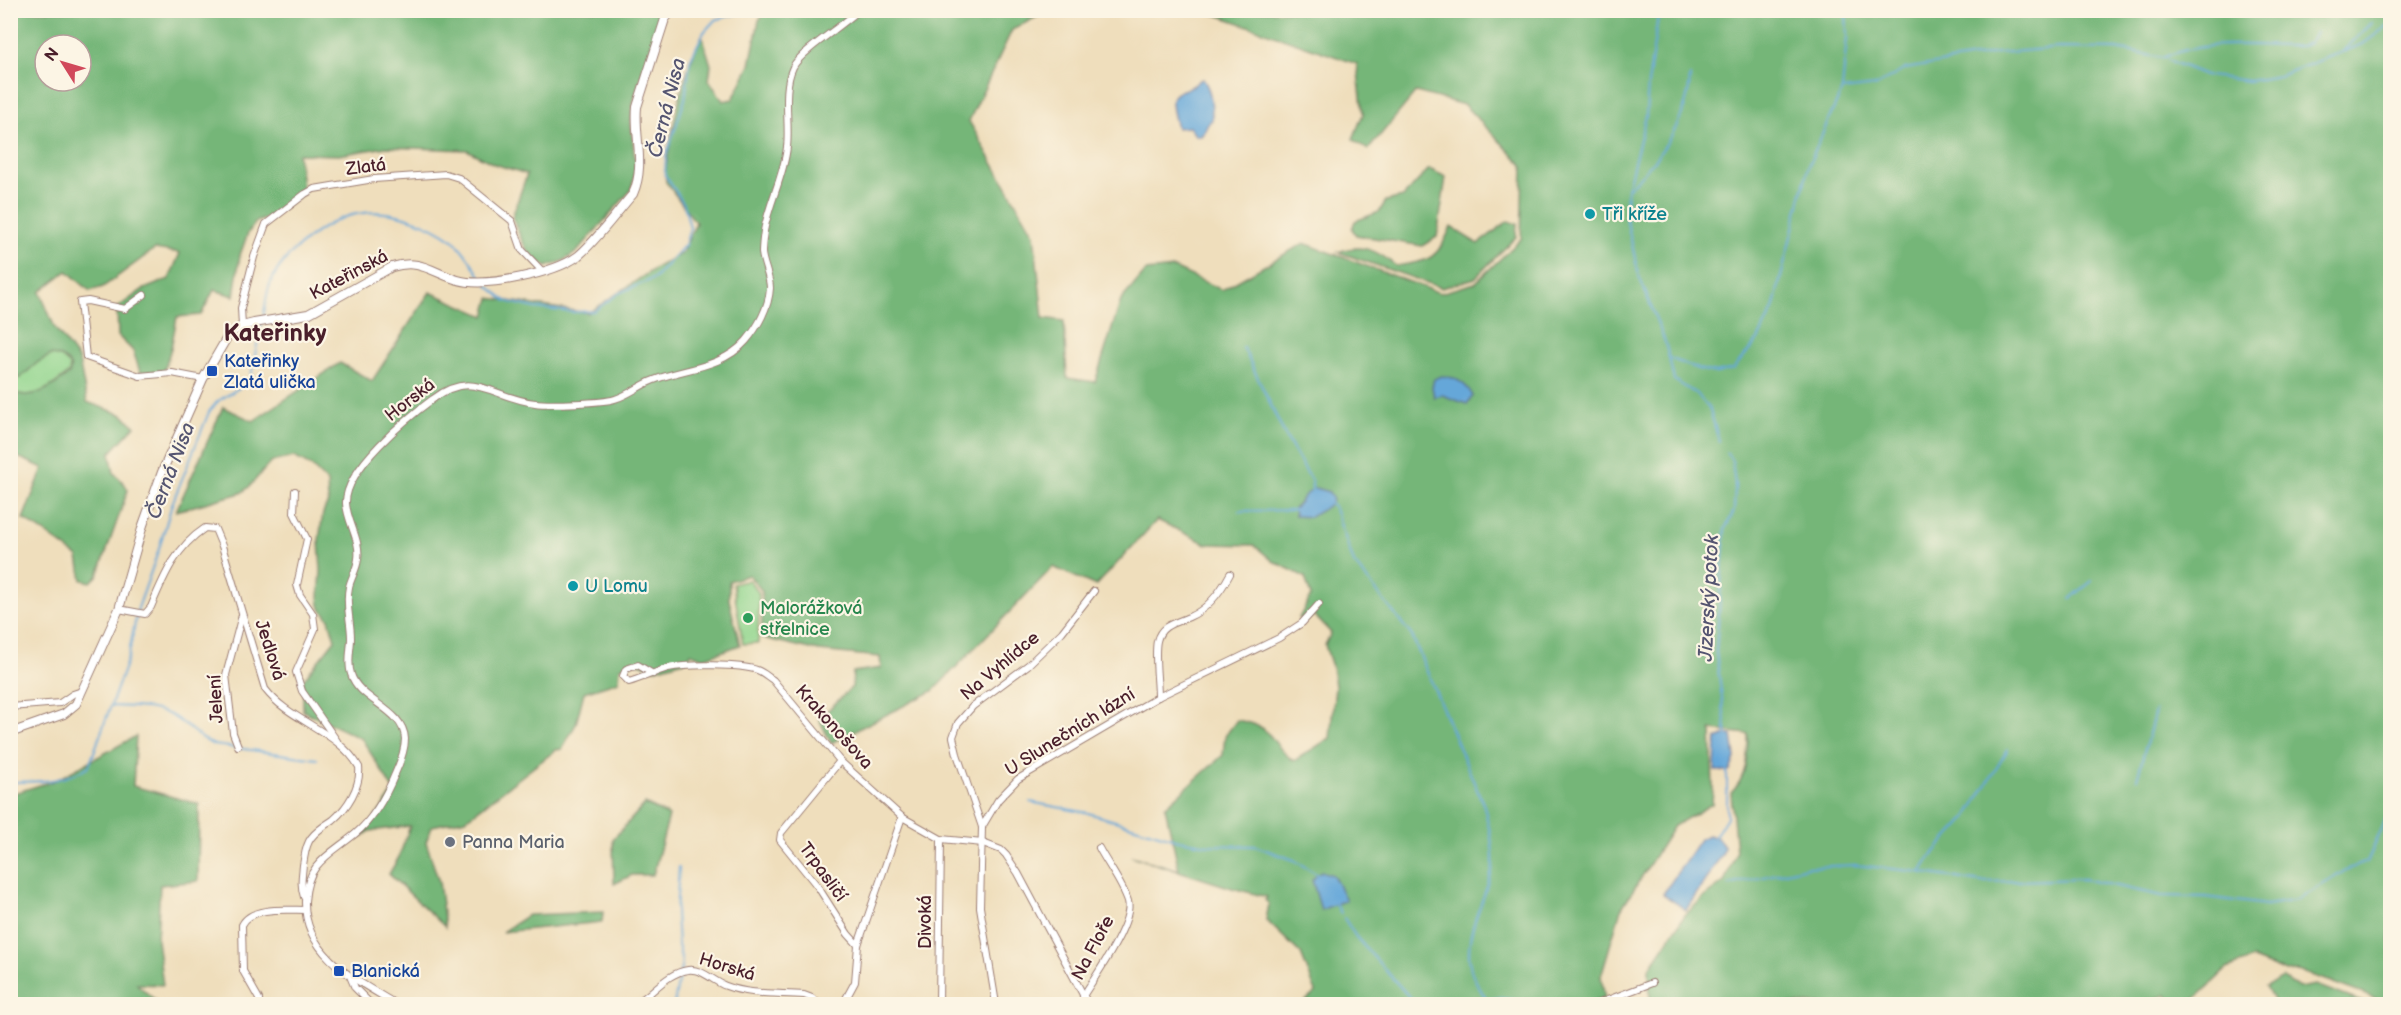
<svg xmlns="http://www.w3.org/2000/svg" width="2401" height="1015" font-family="'Balsamiq Sans',sans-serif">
<rect width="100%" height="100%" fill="#fcf5e5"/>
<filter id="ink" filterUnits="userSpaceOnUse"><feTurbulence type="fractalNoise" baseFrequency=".0167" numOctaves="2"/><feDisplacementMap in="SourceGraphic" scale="12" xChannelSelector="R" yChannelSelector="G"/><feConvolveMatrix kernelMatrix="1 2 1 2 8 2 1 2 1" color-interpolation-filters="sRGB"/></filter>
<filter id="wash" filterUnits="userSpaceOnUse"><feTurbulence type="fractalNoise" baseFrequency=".008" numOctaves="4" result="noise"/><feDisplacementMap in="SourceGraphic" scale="24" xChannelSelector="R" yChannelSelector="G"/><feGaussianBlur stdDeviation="1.35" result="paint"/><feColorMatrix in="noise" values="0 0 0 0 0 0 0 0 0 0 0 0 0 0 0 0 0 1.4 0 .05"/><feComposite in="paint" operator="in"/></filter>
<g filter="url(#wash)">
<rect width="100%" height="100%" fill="#efdebc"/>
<g fill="#91d58d" stroke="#6e7a5c" stroke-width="1.5">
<path d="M51,355h8l11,10 -1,8c-13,10 -27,22 -44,22 -6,-1 -8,-2 -14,0v-17h9l18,-16z"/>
<path d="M749,580l10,13 -1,50 -15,1 -10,-60z"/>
</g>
<g fill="#74b678" stroke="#5f6a52" stroke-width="1.5" fill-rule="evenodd">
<path d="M656,10l6,7c-10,29 -22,58 -29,88 -7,29 10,58 -3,86l-53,61 -14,9 -16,6c-24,-14 -24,-26 -35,-50l15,-43 -33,-10 -27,-14 -81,-3 -47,8 -41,-1 5,39 -36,25 -11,4 -8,11 -8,22 -6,41 -20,-6 -13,25 -24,2 -6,31 -7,23 -24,1 -7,-21 -15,-15 -1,-28 25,-18 27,-11 11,-26 -25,-4 -52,38 -13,4 -23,-20 -27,21 15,36 24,32 8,42 36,13 12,11 -25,27 4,20 10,10 4,7 -30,85 -7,7 -9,-2 -4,-23 -31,-23 -24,-15 20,-51 -32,-14v-59c6,-2 8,-1 14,0 17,0 31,-11 44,-21 6,-12 -8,-18 -18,-19l-13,7 -18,16h-9v-367zM45,45h36v36h-36z"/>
<path d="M766,11h282l-36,19 -43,91 65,113 9,84 21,3 3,57 28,4 26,-82 25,-29 28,-3 48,22 82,-47 136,50 35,-10 46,-44 2,-74 -59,-60 -48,-13 -48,58 -15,-11 10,-25 -6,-50 -152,-53h1185v993l-73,-27 -20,-6 -11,1 -33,-13 -26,10 -37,35h-20l2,-2 -5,-7 -21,6 -1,3h-495l-1,-35 36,-54 19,-18 20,-15 12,-29 -5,-60c16,-15 17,-38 17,-59l-37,-4 2,58 -1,16 -38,22 -53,83 -20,67 4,23 -20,5h-283l14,-12 -15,-38 -35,-34 3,-16 -4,-4 2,-3 -35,-9 -101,-32 48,14 -14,-63 58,-52 2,-19 12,-16c40,7 30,22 57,41l36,-23 5,-51 -2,-17 -8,-25 6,-12 -17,-18 -9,5 -6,-2 12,-22 -6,-19 -32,-16 -19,-16 -47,-1 -50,-24 -61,66 -43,-19 -120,124 -102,52 -12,-24 33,-32 1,-15 28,-4 -1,-11 -61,-6 -57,-13v-47l-13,-16 -20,6v19l11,45 -36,13 -13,-5 -3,7 -32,9 -20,-7 -16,6 -1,13 -35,11 -8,32 -14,25 -6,1 -90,69 -34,7 -6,16 13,40 6,45 -56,-53 10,-17 11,-31 -40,5 -9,7 33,-47 -32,-52 -59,-28v-31l32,-40 -6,-21 -9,-12 -1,-11 2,-25 -2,-31 4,-27 5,-11 -1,-20 -16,-16 -17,-9 -23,5 -22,25 -8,6 -65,18 47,-104 30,14 87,-58 32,18 58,-89 55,24 5,-18 98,15 69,-46 25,-14 14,-30 -30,-41 -1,-9c8,-46 15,-95 37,-137l9,29 -2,15 14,21 10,-2 17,-34 9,-45z"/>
<path d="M1429,169l17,8 -9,60 -15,9 -66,-11 -4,-6 3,-8 24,-9 7,-11 17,-4z"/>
<path d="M1508,221l9,3 -1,13 -41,41 -33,10 -104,-36c25,-9 39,-2 58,14 36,-6 40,-6 55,-39l27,17z"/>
<path d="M136,736l-3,50 66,18 -1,77 -38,4 -3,55 6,45 -26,-1 22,20h-148v-210l45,-14z"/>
<path d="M645,804l24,12 -16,59h-21l-18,9 -1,-45z"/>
<path d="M603,912l-1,10 -100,10 26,-17z"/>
<path d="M2283,978l16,10 17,-3 51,19h-92l-9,-17z"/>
</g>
<g fill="#65a7d9" stroke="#586382" stroke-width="1.5">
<path d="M1203,79c9,12 9,27 9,41 -6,4 -6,11 -11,16h-5l-7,-9 -12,1c-2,-8 -6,-21 -5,-29 2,-10 21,-9 26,-18z"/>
<path d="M1442,376c14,1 24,7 31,20l-6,8 -25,-9 -8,2 -2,-10 2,-8z"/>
<path d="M1315,488l14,4 4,8c-4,8 -15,11 -22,17l-16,-1 -1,-7 10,-13z"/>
<path d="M1727,735h5l3,23 -5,13h-15l1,-32z"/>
<path d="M1708,835l10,3 6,9 -1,6 -37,57 -23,-16 37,-55z"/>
<path d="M1321,871l12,4 13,25 -25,10 -9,-30z"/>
</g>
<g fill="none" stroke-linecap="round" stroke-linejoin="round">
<g stroke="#65a7d9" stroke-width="2">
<path d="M1659,10l-11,74 -2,32 -19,74 -1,27 13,59 26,66 4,16"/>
<path d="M2344,50l28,-27"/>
<path d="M2162,58c42,-19 94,-12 139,-12l8,-3 7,-11"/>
<path d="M2168,60l40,16 41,5 30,-5 84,-32 27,-20"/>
<path d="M1842,90l34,-4 29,-17 92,-16 62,-5 58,1 45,9"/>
<path d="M1629,188c31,-31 59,-67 61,-112"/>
<path d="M487,285l19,16 29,7 38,4 21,-1 25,-18 36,-15 30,-33 5,-17 -6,-24 -19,-29 1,-19 19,-57 5,-39 14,-28 11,-12 35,-10"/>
<path d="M263,319c2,-11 3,-22 6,-32 11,-32 60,-71 94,-74 29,-4 67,10 90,27 12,10 22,28 30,41"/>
<path d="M1243,347l43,90 26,45v11"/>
<path d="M1719,441l-9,-31 -12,-15 -24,-15 -5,-22 29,11 18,4 17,-4 25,-29 15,-31 36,-145 33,-74 5,-53 -1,-27"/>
<path d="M1727,453l5,8 3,24 -1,26 -9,18 -9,123 11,85"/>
<path d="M1329,503l5,3 20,57 58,73 72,170c4,17 12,47 8,65 -8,32 -30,65 -21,99 3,10 10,20 15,29"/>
<path d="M1239,511l57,-1"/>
<path d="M2071,598l21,-17"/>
<path d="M113,706c18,1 40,0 57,9 16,8 27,23 44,30l103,14"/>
<path d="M2137,779l18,-68"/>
<path d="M10,782c29,-1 55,1 79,-16l39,-108 10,-50 20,-56 14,-48 37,-92 9,-11 32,-20 11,-57"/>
<path d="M1030,802l58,11 91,27 29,5 47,1 39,14 24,15"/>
<path d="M1714,838l13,-21v-48"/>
<path d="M1922,871l10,-16 35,-38 41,-68"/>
<path d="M1729,885l78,-18 48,-2 57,6 69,11 103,-3 78,17 44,1 60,8 32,-5 48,-30 21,-8 23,-51"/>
<path d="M1335,903l6,10"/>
<path d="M1344,918l12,19 55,62 9,5"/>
<path d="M674,1004l8,-42 -4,-17 -2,-33 3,-45"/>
<path d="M1466,1004l32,-6 45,6"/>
</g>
</g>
</g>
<g filter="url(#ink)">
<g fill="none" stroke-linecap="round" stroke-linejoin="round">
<g stroke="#9c7e74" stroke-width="8">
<g id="minor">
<path d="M144,295l-19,14 -37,-8 -8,1 6,55 54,19 32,-3 31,6"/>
<path d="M242,326l-1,-18 13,-51 12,-33 39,-30 9,-5 60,-10 72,-5 13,4 53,43 10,29 20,21"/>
<path d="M295,491l-1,22 13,26 -10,46 3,10 13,19 2,15 -19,43 6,19 35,50"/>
<path d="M119,609l26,5 6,-7c13,-31 25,-60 54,-79l10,1 7,17 43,143c24,32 74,42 94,78 2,20 -12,41 -26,53 -8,5 -16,10 -22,18 -6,8 -6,17 -8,27 -1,11 -3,20 1,32"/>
<path d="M653,674l-15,-9 -12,4 -3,7 6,6c13,-4 26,-10 39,-14 18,-4 72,-4 89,2 6,2 11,7 16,10l67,81 62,56 39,22 42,4 18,7 5,5 12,18 70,131"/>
<path d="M1158,697c0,-16 -4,-42 -1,-56 4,-17 19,-18 32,-24 19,-8 32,-26 41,-43"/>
<path d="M10,707l50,-4 13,-9 9,-3"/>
<path d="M238,746l-5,-13 -7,-58 16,-60"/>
<path d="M840,761l-59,72 -1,7 38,47 30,47 10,11"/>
<path d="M982,827l16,-27 20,-21 140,-82 121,-59 23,-15 17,-19"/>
<path d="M350,976l5,12 16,16"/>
<path d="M1083,996c12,-19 51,-74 45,-95 -6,-18 -20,-36 -29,-53"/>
<path d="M259,1004v-5l-16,-28 -1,-46c9,-19 45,-15 63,-15"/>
<path d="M396,1004c-40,-24 -92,-49 -91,-103 1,-12 3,-24 11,-34 11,-14 26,-22 39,-33 18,-15 31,-38 40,-60 5,-11 10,-23 10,-35 -1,-30 -46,-38 -54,-65 -4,-12 0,-25 0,-36 0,-18 -6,-33 -2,-51 2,-9 8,-18 9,-28 3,-19 -11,-37 -12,-56 -1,-34 61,-85 87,-104 40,-31 59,-1 102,4 14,2 67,0 80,-4 14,-4 25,-14 39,-19 31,-12 68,-12 92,-39 12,-14 23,-34 24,-53 0,-11 -7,-24 -8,-35 0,-7 1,-15 2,-22 5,-29 20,-55 23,-84 3,-24 -5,-57 6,-80 7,-15 51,-42 66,-57"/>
<path d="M635,1004c18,-10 31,-31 53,-34 14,-2 26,12 38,16 24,9 52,7 78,9l8,3 7,6"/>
<path d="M843,1004l12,-22 3,-37 44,-128"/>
<path d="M939,1004l2,-165"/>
<path d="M996,1004l-16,-97 2,-80 -25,-73 -4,-17 5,-14 15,-17 55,-41 34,-33 32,-41"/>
<path d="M1597,1004l55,-21"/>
</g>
</g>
<g stroke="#9c7e74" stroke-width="10">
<path id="tertiary" d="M10,733l54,-19 12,-10 43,-95 24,-84 19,-53 41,-93 26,-45 13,-8 12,-3 54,-9 84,-47c28,-9 41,6 66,13 28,8 97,-7 120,-24 18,-15 39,-44 55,-62 13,-29 1,-58 4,-87l28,-88 8,-9"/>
</g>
<use href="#minor" stroke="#fff" stroke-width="6"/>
<use href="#tertiary" stroke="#fff" stroke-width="8"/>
</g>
</g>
<g fill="#0f9aa8" stroke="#fcf5e5" stroke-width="2">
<circle cx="1590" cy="214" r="6"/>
<circle cx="573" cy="586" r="6"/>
</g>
<g fill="#1a4fb4" stroke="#fcf5e5" stroke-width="2">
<rect x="206" y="365" width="12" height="12" rx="3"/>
<rect x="333" y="965" width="12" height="12" rx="3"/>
</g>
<circle fill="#2e9e5b" stroke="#fcf5e5" stroke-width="2" cx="748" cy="618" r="6"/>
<circle fill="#6b7280" stroke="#fcf5e5" stroke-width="2" cx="450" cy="842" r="6"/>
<g text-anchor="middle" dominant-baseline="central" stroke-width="4.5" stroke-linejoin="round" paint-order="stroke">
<g font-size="18" fill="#4a1f2b" stroke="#fcf5e5">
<text transform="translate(366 167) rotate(-7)">Zlatá</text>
<text transform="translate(349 275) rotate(-28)">Kateřinská</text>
<text transform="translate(410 400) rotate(-38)">Horská</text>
<text transform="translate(270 650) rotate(72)">Jedlová</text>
<text transform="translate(1000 666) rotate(-40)">Na Vyhlídce</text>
<text transform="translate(216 699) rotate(-93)">Jelení</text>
<text transform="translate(834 727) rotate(48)">Krakonošova</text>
<text transform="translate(1070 732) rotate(-32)">U Slunečních lázní</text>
<text transform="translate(823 872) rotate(54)">Trpasličí</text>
<text transform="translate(925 922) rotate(-90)">Divoká</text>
<text transform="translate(1093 948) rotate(-62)">Na Floře</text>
<text transform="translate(727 967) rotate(17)">Horská</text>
</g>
<g font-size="18" fill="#0d838f" stroke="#fcf5e5" text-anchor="start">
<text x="1602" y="214">Tři kříže</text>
<text x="585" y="586">U Lomu</text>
</g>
<g font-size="18" fill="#164399" stroke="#fcf5e5" text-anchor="start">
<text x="224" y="361">Kateřinky<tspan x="224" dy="21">Zlatá ulička</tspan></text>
<text x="351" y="971">Blanická</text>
</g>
<g font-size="18" fill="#27864d" stroke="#fcf5e5" text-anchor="start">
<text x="760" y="608">Malorážková<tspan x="760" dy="21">střelnice</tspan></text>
</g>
<g font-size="18" fill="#5b616d" stroke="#fcf5e5" text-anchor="start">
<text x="462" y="842">Panna Maria</text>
</g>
<g font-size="20" font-style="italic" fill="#555571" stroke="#fcf5e5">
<text transform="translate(667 108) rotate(-76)">Černá Nisa</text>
<text transform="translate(171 471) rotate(-69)">Černá Nisa</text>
<text transform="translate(1709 598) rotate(-87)">Jizerský potok</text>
</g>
<g font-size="24" font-weight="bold" fill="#4a1f2b" stroke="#fcf5e5">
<text x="275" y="333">Kateřinky</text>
</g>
</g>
<rect width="2401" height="1015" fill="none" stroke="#fcf5e5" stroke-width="36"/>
<g transform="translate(63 63) rotate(307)"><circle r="28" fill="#fcf5e5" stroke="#b59f9b" stroke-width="1.5"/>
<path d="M0-4.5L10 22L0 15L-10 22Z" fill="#d1495b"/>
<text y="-9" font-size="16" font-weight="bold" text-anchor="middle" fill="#4a1f2b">N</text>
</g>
</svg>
